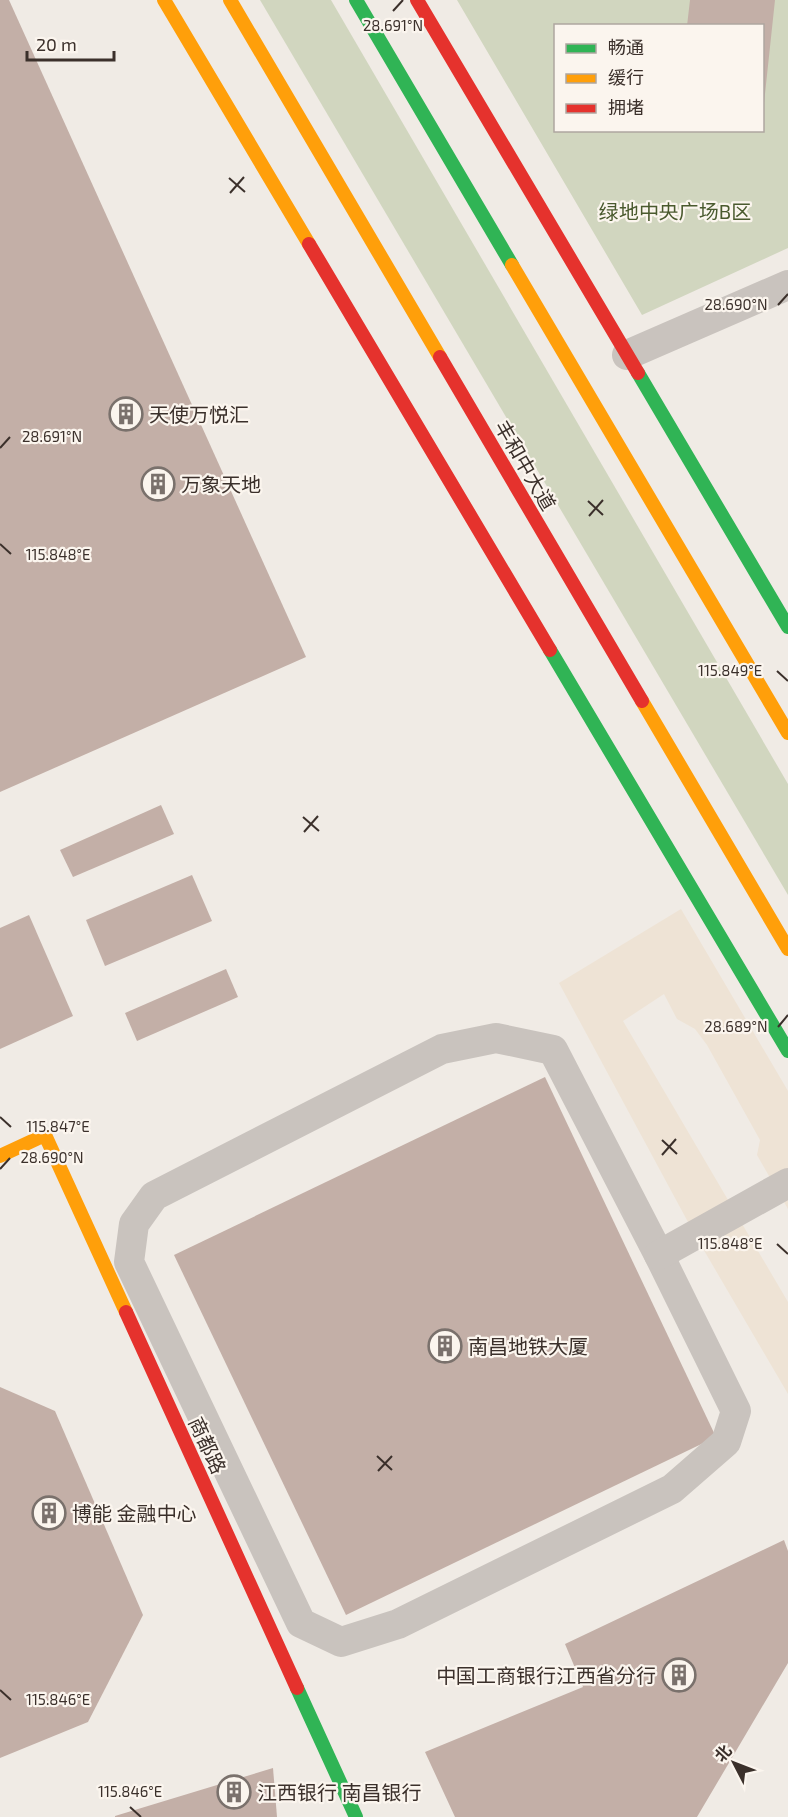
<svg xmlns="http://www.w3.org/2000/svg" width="788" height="1817" font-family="'Exo 2','Noto Sans SC',sans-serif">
<rect width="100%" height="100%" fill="#f0ebe5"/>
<g fill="#d1d6bf" fill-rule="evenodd">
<path d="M260,0h71l457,784v111z"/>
<path d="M457,0h331v248l-146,67zM556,26h206v104h-206z"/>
</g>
<path fill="#eee3d5" d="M681,909l107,182v118l-31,-54 3,-15 -53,-95 -12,-16 -18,-10 -13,-25 -41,27 165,281v92l-93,-159 -136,-252z"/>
<g fill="#c3afa7">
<path d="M0,0h9l297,657 -306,135z"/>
<path d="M690,0h85l-11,103h-2v-77h-75z"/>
<path d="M161,805l13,29 -101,43 -13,-27z"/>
<path d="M192,875l20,46 -107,45 -19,-46z"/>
<path d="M29,915l44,101 -73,33v-121z"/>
<path d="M226,969l12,28 -101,44 -12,-28z"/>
<path d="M545,1077l171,360 -370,178 -172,-360z"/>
<path d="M0,1387l55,24 88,204 -55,107 -88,36z"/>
<path d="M784,1540l4,11v112l-91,154h-242l-30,-65 158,-65 -18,-43z"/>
<path d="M273,1768l4,49h-162v-1z"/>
</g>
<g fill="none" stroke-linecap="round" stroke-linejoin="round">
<g stroke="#c9c3be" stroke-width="30">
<path d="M627,355l161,-70"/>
<path d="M496,1038l57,12 106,205 77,156 -10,31 -54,47 -274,135 -57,18 -40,-19 -172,-361 5,-38 20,-28 288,-147z"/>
<path d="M659,1255l129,-72"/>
</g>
<g stroke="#30b455" stroke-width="14">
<path d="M356,0l156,265"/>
<path d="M638,373l150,254"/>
<path d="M550,650l238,401"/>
<path d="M297,1688l59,129"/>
</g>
<g stroke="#ff9f0a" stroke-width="14">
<path d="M164,0l145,244"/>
<path d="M230,0l210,357"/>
<path d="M512,265l276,468"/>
<path d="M642,701l146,248"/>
<path d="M0,1156l45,-21 81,177"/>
</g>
<g stroke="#e5322d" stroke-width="14">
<path d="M417,0l221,373"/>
<path d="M309,244l241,406"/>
<path d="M440,357l202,344"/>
<path d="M126,1312l171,376"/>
</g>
</g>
<path fill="none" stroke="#3b302b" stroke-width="2" d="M393,11l10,-11M229,178l16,14M230,193l14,-16M778,305l10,-11M0,448l10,-11M588,501l15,14M589,516l14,-16M0,544l11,10M777,671l11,10M303,817l16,14M304,832l14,-16M778,1027l10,-12M0,1117l11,10M662,1140l15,14M662,1155l14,-16M0,1169l10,-11M777,1244l11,10M377,1456l15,14M378,1471l14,-15M0,1690l11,10M130,1807l11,10"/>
<defs>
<g id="building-ring" transform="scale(1.725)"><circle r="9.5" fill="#fbf5ee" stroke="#7a716c" stroke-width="1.5"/><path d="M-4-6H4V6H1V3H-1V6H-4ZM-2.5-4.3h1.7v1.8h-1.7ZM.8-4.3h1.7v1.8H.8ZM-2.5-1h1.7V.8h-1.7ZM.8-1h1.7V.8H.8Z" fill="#7a716c"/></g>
</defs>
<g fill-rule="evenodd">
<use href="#building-ring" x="126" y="414"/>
<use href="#building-ring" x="158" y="484"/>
<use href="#building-ring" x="445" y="1346"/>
<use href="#building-ring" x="49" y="1513"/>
<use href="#building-ring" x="679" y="1675"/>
<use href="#building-ring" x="234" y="1792"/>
</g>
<g text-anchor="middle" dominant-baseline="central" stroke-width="4.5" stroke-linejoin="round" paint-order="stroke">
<g font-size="20" fill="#4a5a2e" stroke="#fbf5ee">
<text x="675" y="211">绿地中央广场B区</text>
</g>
<g font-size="20" fill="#3b302b" stroke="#fbf5ee" text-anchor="start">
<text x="149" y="414">天使万悦汇</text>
<text x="181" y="484">万象天地</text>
<text x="468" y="1346">南昌地铁大厦</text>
<text x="72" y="1513">博能 金融中心</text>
<text x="656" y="1675" text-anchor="end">中国工商银行江西省分行</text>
<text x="257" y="1792">江西银行 南昌银行</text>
</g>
<g font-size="20" fill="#3b302b" stroke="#fbf5ee">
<text transform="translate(526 465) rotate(60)">丰和中大道</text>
<text transform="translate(208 1445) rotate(65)">商都路</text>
</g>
</g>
<g font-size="15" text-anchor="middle" fill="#3b302b" stroke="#fbf5ee" stroke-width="4.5" stroke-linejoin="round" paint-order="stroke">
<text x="393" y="31">28.691°N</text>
<text x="736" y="310">28.690°N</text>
<text x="52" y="442">28.691°N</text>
<text x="58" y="560">115.848°E</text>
<text x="730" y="676">115.849°E</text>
<text x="736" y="1032">28.689°N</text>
<text x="58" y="1132">115.847°E</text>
<text x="52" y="1163">28.690°N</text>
<text x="730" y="1249">115.848°E</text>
<text x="58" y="1705">115.846°E</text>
<text x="130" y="1797">115.846°E</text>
</g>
<rect x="554" y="24" width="210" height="108" fill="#fbf5ee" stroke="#aea6a0" stroke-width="1.5"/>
<rect x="566" y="44" width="30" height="9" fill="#30b455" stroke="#aea6a0" stroke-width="1.5"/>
<text x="608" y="54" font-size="18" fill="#3b302b">畅通</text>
<rect x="566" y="74" width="30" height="9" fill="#ff9f0a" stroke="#aea6a0" stroke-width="1.5"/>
<text x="608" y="84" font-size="18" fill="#3b302b">缓行</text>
<rect x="566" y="104" width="30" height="9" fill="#e5322d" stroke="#aea6a0" stroke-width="1.5"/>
<text x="608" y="114" font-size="18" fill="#3b302b">拥堵</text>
<g transform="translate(734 1763) rotate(312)" stroke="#fbf5ee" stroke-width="4.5" paint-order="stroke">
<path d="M0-4.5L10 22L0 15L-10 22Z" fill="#3b302b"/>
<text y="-9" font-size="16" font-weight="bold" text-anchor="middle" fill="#3b302b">北</text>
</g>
<path d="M27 51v9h87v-9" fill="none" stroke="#3b302b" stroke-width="3"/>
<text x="36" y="51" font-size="18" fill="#3b302b" stroke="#fbf5ee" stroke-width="4.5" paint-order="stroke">20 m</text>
</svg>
